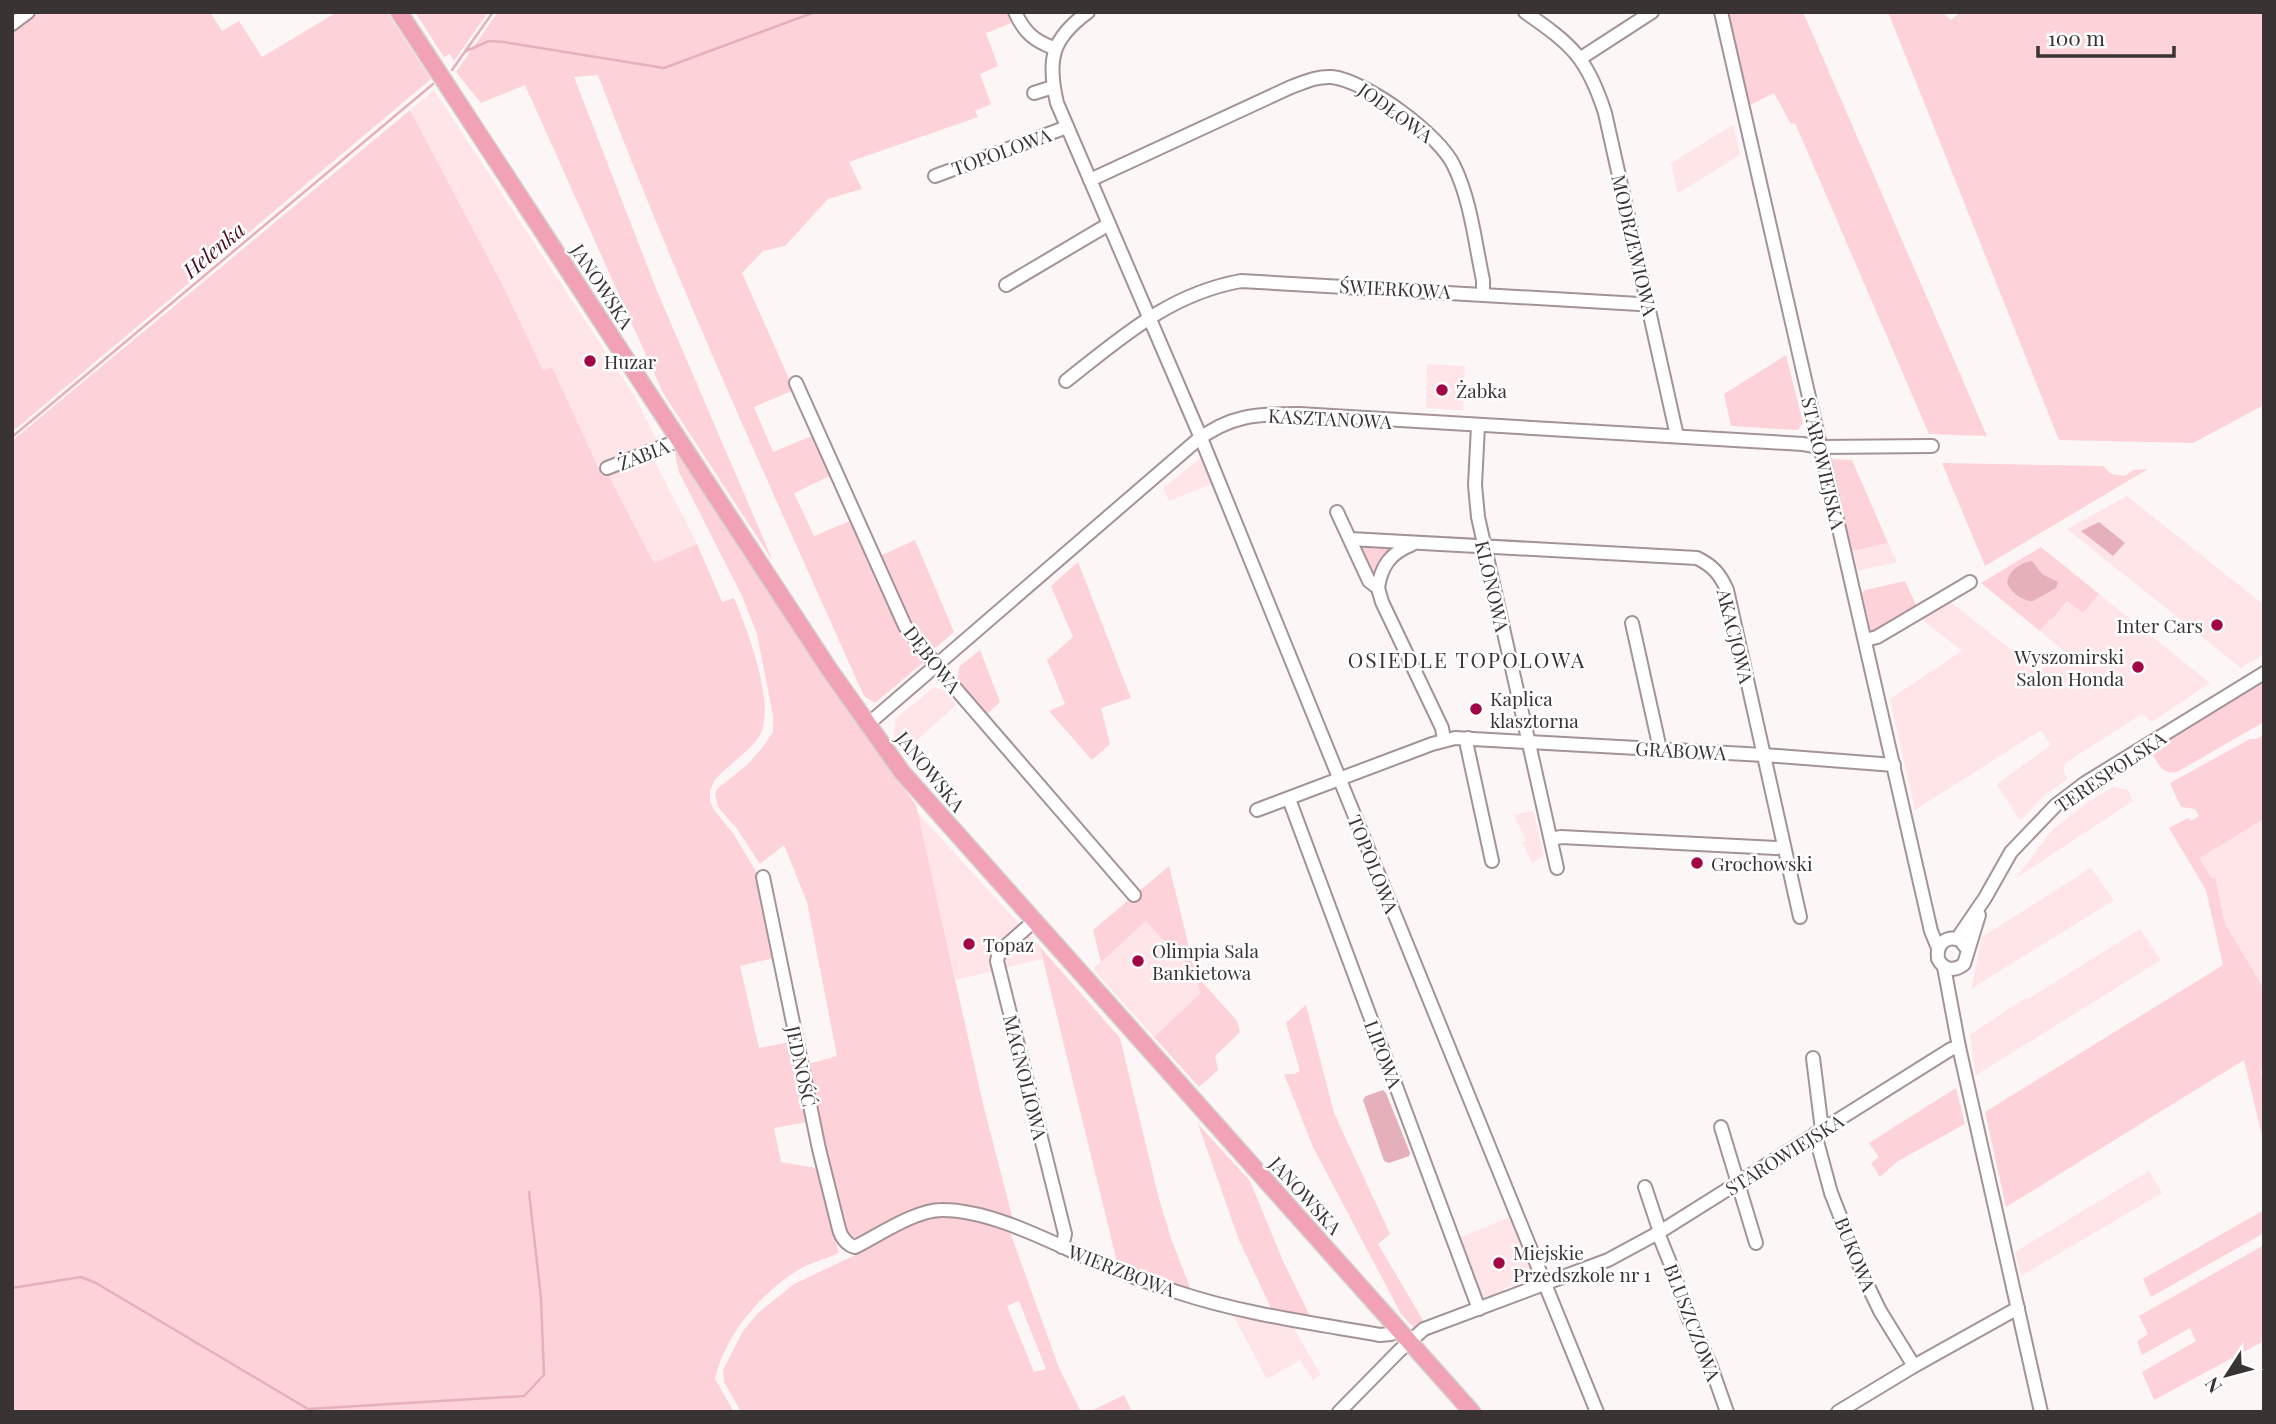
<svg xmlns="http://www.w3.org/2000/svg" width="2276" height="1424" font-family="'Playfair Display',serif">
<rect width="100%" height="100%" fill="#fdf6f7"/>
<g fill="#ffe4e8">
<path d="M434,90l201,307 23,46 -60,22 -46,-97 -9,4 -39,-84 -94,-178z"/>
<path d="M1733,125l7,30 -62,38 -7,-30z"/>
<path d="M1427,364l38,2 -2,44 -37,-2z"/>
<path d="M652,456l45,88 -43,19 -47,-90z"/>
<path d="M1201,458l3,1 10,24 -45,18 -6,-13z"/>
<path d="M2127,496l137,109v49l-23,14 -174,-139z"/>
<path d="M1888,543l9,19 -40,9 -5,-20z"/>
<path d="M2099,594l111,89 -58,39 -10,-8 -77,49 -1,8 3,8 -22,16 -25,26 -23,-37 54,-39 -10,-15 -126,80 -25,-111 72,-48 -42,-33 29,-17 90,70 26,-19 -25,-21 10,-12 3,1 15,-19 15,12z"/>
<path d="M933,688l12,1 11,16 -53,48 -9,-13 1,-21z"/>
<path d="M2113,787l15,3 5,11 -117,77 36,-48 37,-29z"/>
<path d="M2264,802v342l-58,-254 -23,-40z"/>
<path d="M1533,811l11,45 -12,7 -10,-21 4,-1 -12,-26z"/>
<path d="M917,812l123,135 2,12 -86,21z"/>
<path d="M2091,868l23,32 -143,89 11,-52z"/>
<path d="M1146,920l50,55 4,19 -46,43 -61,-68z"/>
<path d="M2140,929l21,31 -185,115 -6,-40 55,-37 3,1z"/>
<path d="M2149,1171l13,22 -141,83 -6,-24z"/>
<path d="M1512,1216l26,64 -23,8 -2,-3 -10,4 1,4 -22,7 -23,-62z"/>
<path d="M1232,1313l58,9 31,53 -8,5 -13,-20 -33,19z"/>
</g>
<g fill="#fed2d9" fill-rule="evenodd">
<path d="M34,12h176l12,19 17,-10 23,36 75,-45h50l44,67 -419,353v-404z"/>
<path d="M415,12h73l-34,49 -4,-7 -6,3z"/>
<path d="M498,12h512l4,10 -28,11 12,33 -18,8 11,30 -16,7 3,6 -129,45 13,27 -34,10 -43,47 -22,5 -21,22 52,117 -40,17 19,45 41,-17 18,40 -38,18 20,43 38,-16 53,120 16,14 4,7 -50,42 -11,-7c-92,-205 -186,-410 -266,-621l-24,2 83,214 116,270 -110,-168 -138,-308 -44,18 -25,-31z"/>
<path d="M1728,12h75l184,424 -58,-2 -134,-311 -4,1 -17,-31 -24,12z"/>
<path d="M1888,12h54l9,8 9,-8h304v393l-71,38 -134,-3z"/>
<path d="M410,110l94,178 39,83 9,-4 50,108 5,-2 47,90 43,-19 25,58 12,-4c13,31 42,105 26,137 -9,16 -34,31 -46,46l-4,10v10l4,9 19,23 25,42 16,83 -34,8 19,82 31,-6 17,80 -33,6 7,34 35,6 23,85c-14,6 -32,11 -44,19 -37,24 -70,64 -80,107l19,33h-722v-971z"/>
<path d="M1786,355l17,68 -5,7 -67,-4 -7,-32z"/>
<path d="M677,450l183,278 56,77 67,299 30,116 -79,-14 -69,34c-12,0 -17,-5 -23,-15l-34,-161 29,-8 -30,-154 -23,-57 -24,19 -23,-35 -19,-22 -3,-13 2,-5 30,-24 16,-18 10,-15v-16l-16,-82 -15,-38 -63,-124 -4,-18z"/>
<path d="M1831,459l21,1 36,83 -36,8z"/>
<path d="M1942,463l161,3 8,8 14,2 8,-6 15,-1 -163,97z"/>
<path d="M915,540l39,92 -21,18 -25,-30 -28,-64z"/>
<path d="M1357,542l38,5 -22,31z"/>
<path d="M2041,547l58,47 -16,19 -16,-12 -15,19 -2,-1 -10,12 -59,-48z"/>
<path d="M1078,562l53,136 -30,10 9,36 -18,16 -43,-49 16,-7 -18,-44 26,-23 -22,-51z"/>
<path d="M1905,581l11,24 -45,27 -9,-39 3,-3z"/>
<path d="M980,650l20,52 -14,13 -28,-36 1,-12z"/>
<path d="M2264,679v43l-87,50c-15,3 -18,-8 -25,-18l9,-11z"/>
<path d="M2264,735v84l-65,39 13,21 3,-1 10,46 39,65v80l-4,2 4,13v60l-20,-84 -238,147 -21,-95 238,-147 -17,-75 -37,-62 19,-10 3,3 8,-5 -4,-7 -14,-2 -11,-24 80,-44h6z"/>
<path d="M1169,866l27,109 41,46 3,11 -25,24 3,14 -19,17 -45,-50 46,-43 -4,-19 -50,-54 -45,41 -8,-32z"/>
<path d="M1040,947l80,91 39,161 13,42 19,49 -73,-24z"/>
<path d="M1306,1005l28,108 56,121 -12,10 46,78 -9,7 -14,-15 -88,-167 -29,-73h10l6,-3 -14,-48z"/>
<path d="M1956,1088l9,36 -67,37 -18,16 -9,-14 8,-6 -10,-14z"/>
<path d="M1198,1124l52,57 33,80 27,55 -39,-8 -32,-68z"/>
<path d="M2264,1210v23l-113,64 -8,-18z"/>
<path d="M954,1214l49,13 7,5 49,136 22,44h-340l-17,-30 -1,-12 20,-39 15,-18 36,-29 70,-33 37,-23 24,-12zM1019,1301l27,68 -12,3 -27,-66z"/>
<path d="M2264,1245v96l-110,59 -12,-28 54,-31 -6,-13 -48,27 -5,-14 11,-7 -9,-18z"/>
<path d="M1124,1395l8,17h-43z"/>
</g>
<g fill="#e5b0b9">
<path d="M2099,522l26,21 -12,13 -32,-25z"/>
<path d="M2032,561l10,13 16,8 -2,6 -23,13c-11,0 -21,-8 -26,-18 2,-13 13,-20 25,-22z"/>
<path d="M1383,1090l3,3 24,60 -1,3 -20,7 -5,-2 -21,-61 3,-4z"/>
</g>
<g fill="none" stroke-linecap="round" stroke-linejoin="round">
<g stroke="#e5b0b9" stroke-width="2.5">
<path d="M466,51l23,-10 15,1 160,26 151,-56"/>
<path d="M452,70l41,-58"/>
<path d="M12,437l421,-353"/>
<path d="M12,1288l69,-11 15,6 212,126 216,-13 20,-21 -3,-77 -12,-106"/>
</g>
<g stroke="#a49396" stroke-width="16">
<g id="minor">
<path d="M1015,12c9,20 19,29 39,36"/>
<path d="M1088,12c-37,27 -41,48 -31,91l144,335 396,974"/>
<path d="M1525,12c47,33 62,45 80,101l72,323"/>
<path d="M1721,12l210,919 7,17"/>
<path d="M12,24l16,-12"/>
<path d="M1581,58l71,-46"/>
<path d="M1034,93l19,-6"/>
<path d="M935,176l132,-49"/>
<path d="M1090,180l201,-93c14,-5 26,-11 41,-10 35,4 108,58 122,89 17,35 21,77 29,114v14"/>
<path d="M1006,285l103,-61"/>
<path d="M1066,381c56,-44 103,-87 175,-100l398,23 9,-1"/>
<path d="M796,383l109,243 44,55 185,214"/>
<path d="M1478,426l-3,59 3,32 79,351"/>
<path d="M607,468l73,-28"/>
<path d="M1337,512l32,69 9,7 4,14 60,126 2,12"/>
<path d="M1350,539l347,19c16,8 23,16 30,32l73,327"/>
<path d="M1378,588c3,-21 12,-35 33,-43"/>
<path d="M1632,623l28,126"/>
<path d="M1865,640l12,-3 93,-55"/>
<path d="M867,725l328,-283c34,-27 61,-28 104,-28l504,30 17,3 112,-1"/>
<path d="M1468,738l-1,8 25,115"/>
<path d="M1289,799l190,510"/>
<path d="M1257,810l175,-66 23,-6 309,17 130,10"/>
<path d="M1551,839l10,-2 215,11 8,-1"/>
<path d="M763,877l56,272 20,80c2,8 8,16 16,18 24,-12 60,-37 87,-37 52,0 114,35 161,55 24,10 49,19 74,27 66,22 135,31 203,43l11,-1 7,-5"/>
<path d="M1033,922l-34,30 -2,9 68,273 -3,13"/>
<path d="M1957,939l28,-41 26,-46 45,-47 29,-22 179,-110"/>
<path d="M1968,950l-8,-10c-14,-5 -24,4 -22,19 6,11 16,13 26,5l15,-49"/>
<path d="M1944,967l15,80 82,365"/>
<path d="M1813,1058l9,72"/>
<path d="M1721,1127l35,116"/>
<path d="M1815,1134l16,59 35,89 14,29 34,55"/>
<path d="M1645,1187l15,45"/>
<path d="M1658,1233l15,37 15,47 22,47 17,48"/>
<path d="M1339,1412l60,-61 25,-22 184,-69 50,-27 293,-184 8,-2"/>
<path d="M1838,1412l76,-46 104,-58"/>
</g>
</g>
<g stroke="#d4d2d2" stroke-width="19">
<path id="major" d="M399,12l430,657 73,103 570,640"/>
</g>
<use href="#minor" stroke="#fff" stroke-width="12"/>
<use href="#major" stroke="#f1a3b5" stroke-width="16"/>
</g>
<g fill="#a20745" stroke="#fff" stroke-width="2.5">
<circle cx="590" cy="361" r="7"/>
<circle cx="1442" cy="390" r="7"/>
<circle cx="2217" cy="625" r="7"/>
<circle cx="2138" cy="667" r="7"/>
<circle cx="1476" cy="709" r="7"/>
<circle cx="1697" cy="863" r="7"/>
<circle cx="969" cy="944" r="7"/>
<circle cx="1138" cy="961" r="7"/>
<circle cx="1499" cy="1263" r="7"/>
</g>
<g text-anchor="middle" dominant-baseline="central" stroke-width="5" stroke-linejoin="round" paint-order="stroke">
<g font-size="19" fill="#3a3334" stroke="#fff">
<text transform="translate(1396 112) rotate(36)">JODŁOWA</text>
<text transform="translate(1001 151) rotate(-20)">TOPOLOWA</text>
<text transform="translate(1635 245) rotate(77)">MODRZEWIOWA</text>
<text transform="translate(603 286) rotate(57)">JANOWSKA</text>
<text transform="translate(1395 288) rotate(3)">ŚWIERKOWA</text>
<text transform="translate(1330 418) rotate(3)">KASZTANOWA</text>
<text transform="translate(643 454) rotate(-21)">ŻABIA</text>
<text transform="translate(1824 463) rotate(77)">STAROWIEJSKA</text>
<text transform="translate(1493 586) rotate(77)">KLONOWA</text>
<text transform="translate(1736 636) rotate(76)">AKACJOWA</text>
<text transform="translate(933 659) rotate(52)">DĘBOWA</text>
<text transform="translate(1681 750) rotate(3)">GRABOWA</text>
<text transform="translate(931 771) rotate(51)">JANOWSKA</text>
<text transform="translate(2110 771) rotate(-34)">TERESPOLSKA</text>
<text transform="translate(1374 864) rotate(68)">TOPOLOWA</text>
<text transform="translate(1384 1054) rotate(69)">LIPOWA</text>
<text transform="translate(802 1066) rotate(78)">JEDNOŚĆ</text>
<text transform="translate(1026 1077) rotate(76)">MAGNOLIOWA</text>
<text transform="translate(1784 1154) rotate(-32)">STAROWIEJSKA</text>
<text transform="translate(1306 1195) rotate(48)">JANOWSKA</text>
<text transform="translate(1856 1254) rotate(68)">BUKOWA</text>
<text transform="translate(1122 1270) rotate(21)">WIERZBOWA</text>
<text transform="translate(1693 1322) rotate(69)">BLUSZCZOWA</text>
</g>
<g font-size="19" fill="#3a3334" stroke="#fff" text-anchor="start">
<text x="604" y="361">Huzar</text>
<text x="1456" y="390">Żabka</text>
<text x="2203" y="625" text-anchor="end">Inter Cars</text>
<text x="2124" y="656" text-anchor="end">Wyszomirski<tspan x="2124" dy="22">Salon Honda</tspan></text>
<text x="1490" y="698">Kaplica<tspan x="1490" dy="22">klasztorna</tspan></text>
<text x="1711" y="863">Grochowski</text>
<text x="983" y="944">Topaz</text>
<text x="1152" y="950">Olimpia Sala<tspan x="1152" dy="22">Bankietowa</tspan></text>
<text x="1513" y="1252">Miejskie<tspan x="1513" dy="22">Przedszkole nr 1</tspan></text>
</g>
<g font-size="21" font-style="italic" fill="#4c0e21" stroke="#fff">
<text transform="translate(213 249) rotate(-40)">Helenka</text>
</g>
<g font-size="21" letter-spacing="2" fill="#3a3334" stroke="#fff">
<text x="1467" y="659">OSIEDLE TOPOLOWA</text>
</g>
</g>
<rect width="2276" height="1424" fill="none" stroke="#3a3334" stroke-width="28"/>
<g transform="translate(2227 1375) rotate(234)" stroke="#ffffff" stroke-width="5" paint-order="stroke">
<path d="M0-5L12 26L0 18L-12 26Z" fill="#3a3334"/>
<text y="-10" font-size="19" font-weight="bold" text-anchor="middle" fill="#3a3334">N</text>
</g>
<path d="M2038 46v10h136v-10" fill="none" stroke="#3a3334" stroke-width="3.5"/>
<text x="2048" y="46" font-size="21" fill="#3a3334" stroke="#ffffff" stroke-width="5" paint-order="stroke">100 m</text>
</svg>
